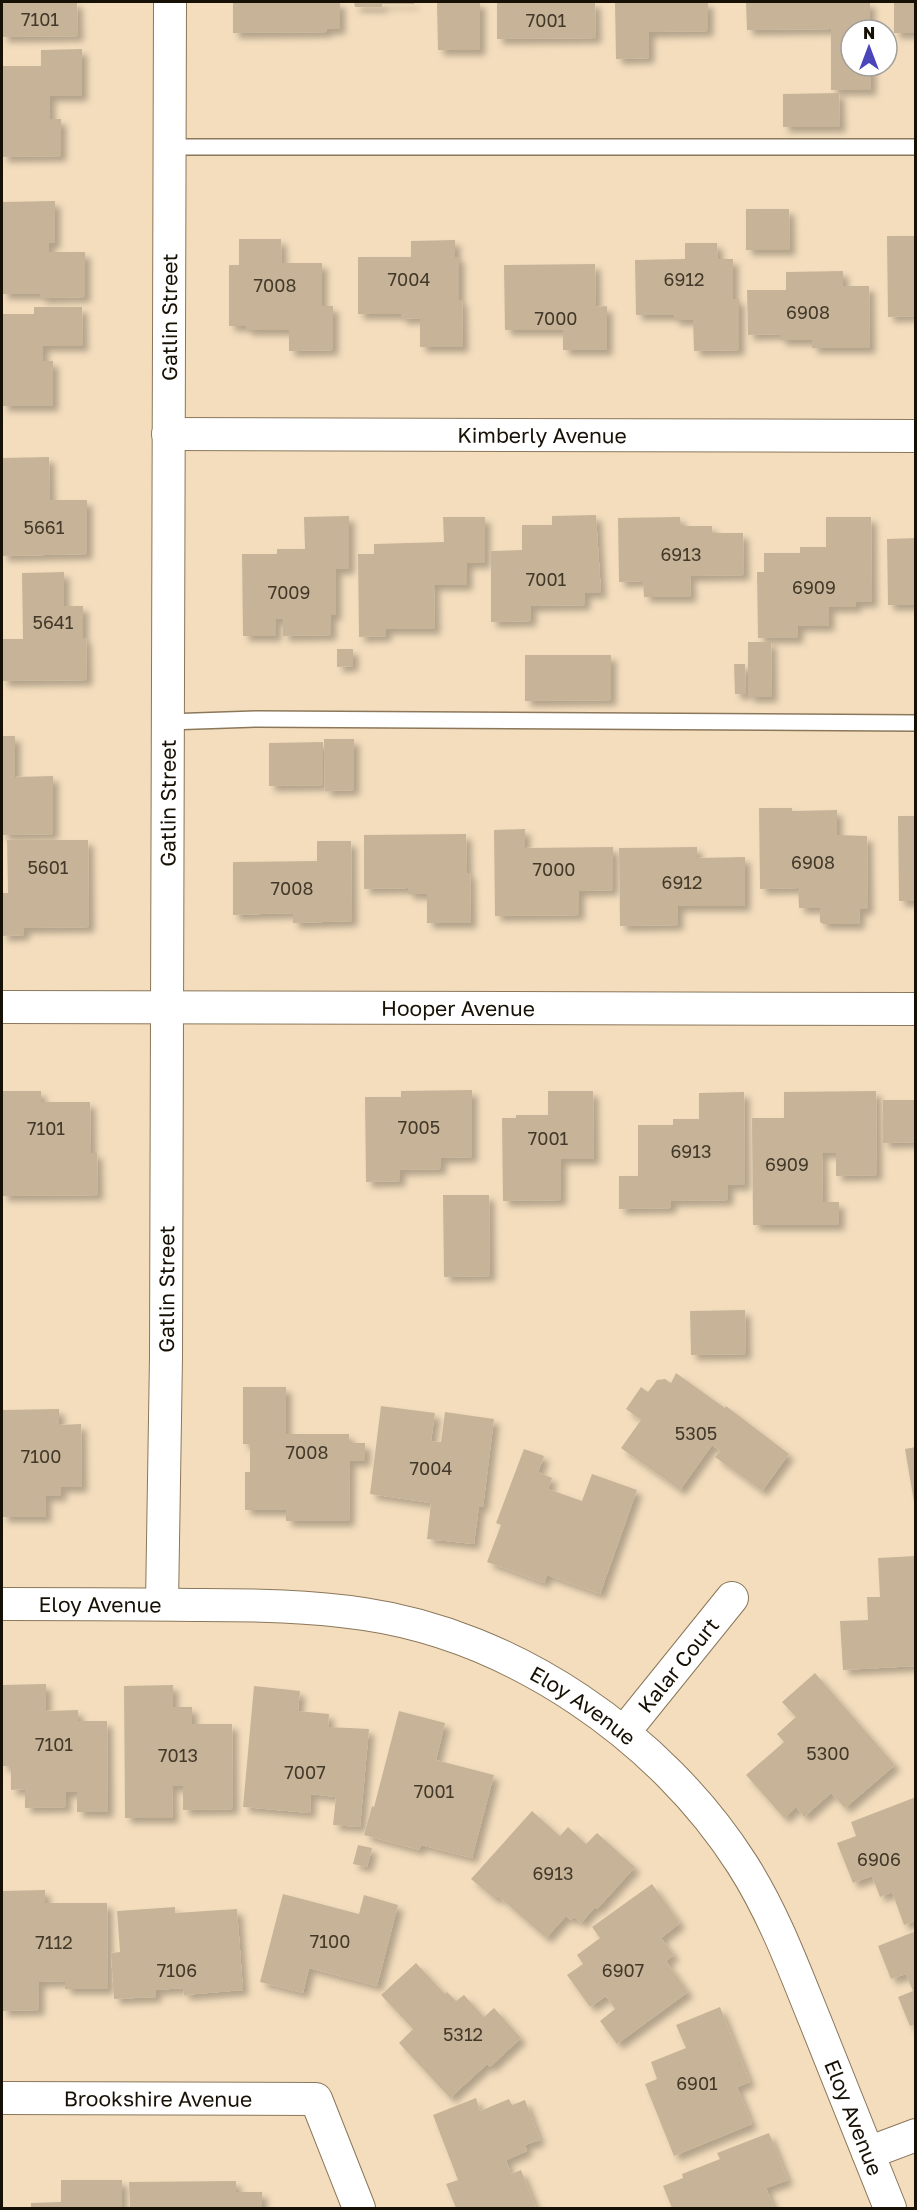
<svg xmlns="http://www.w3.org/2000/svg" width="917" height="2210" font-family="'Golos Text',sans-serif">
<defs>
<filter id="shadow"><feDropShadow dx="5.5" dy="5.5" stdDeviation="3" flood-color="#0004"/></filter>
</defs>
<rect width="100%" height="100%" fill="#f3ddbd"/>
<g fill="#c7b498" filter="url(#shadow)">
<path d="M2,2h75l1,34 -76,1z"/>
<path d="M233,2h107v27h-13v3l-94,1z"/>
<path d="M354,2h60v2h-32v3h-27z"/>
<path d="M437,2h43v48h-42z"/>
<path d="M497,2h98l1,36 -99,1z"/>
<path d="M615,2h93v29l-59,1v26l-33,1z"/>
<path d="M746,2h124v28h-19v36h20v24h-40v-61l-84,1z"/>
<rect x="894" y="2" width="22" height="31"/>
<path d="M82,49v47h-32v23h11v37l-59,1v-91h39v-16z"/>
<path d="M839,93l1,34h-57v-33z"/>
<path d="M55,201v42h-6v9h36v45l-45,1v-4h-38v-92z"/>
<path d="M746,209h43l1,41h-44z"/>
<path d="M887,236h29v80l-28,1z"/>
<path d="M239,239h42l1,24h40v43h11v44l-44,1v-21h-43v-4h-17v-61h10z"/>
<path d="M455,240v17h4v43h3l1,47h-43v-29l-19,1v-5h-43v-57h53v-16z"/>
<path d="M685,243h32l1,16h15v40h6v51l-45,1 -1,-31h-19v-5h-38l-1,-55 50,-1z"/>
<path d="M595,264l1,43 11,-1v44h-44v-20h-58l-1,-65z"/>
<path d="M843,271v15h26l1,62h-58v-8h-32v-6l-32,1 -1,-45h39v-18z"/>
<path d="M34,307h48l1,39h-40v15h10v45h-51v-92h32z"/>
<path d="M49,457l1,43h37v54l-85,2v-98z"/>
<path d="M596,515l5,78h-16v12l-54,1v15l-40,1v-71l31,-1v-25h30v-9z"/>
<path d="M349,516v53h-13v46h-5v20l-48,1v-18l-7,1v17h-33l-1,-82h35v-5h28l-1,-32z"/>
<path d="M443,517h42v46h-18v22h-33l1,44h-49v7l-27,1 -1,-83h16v-10l70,-2z"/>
<path d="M680,517l1,9h31v7h31l1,42 -54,1 1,21h-47l-1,-16 -24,1 -1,-64z"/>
<path d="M826,517h45l1,85h-16v5h-27v19h-31v12h-40l-1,-66h7v-19h36v-6h26z"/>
<path d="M916,538v67h-28l-1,-66z"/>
<path d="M64,572v34h19v32h3l1,42 -85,1v-42h21l-1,-66z"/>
<path d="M748,642h23l1,55h-24z"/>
<path d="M337,649h16v17l-16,1z"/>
<path d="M525,655h86v45l-86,1z"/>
<path d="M734,664h11l1,30h-11z"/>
<path d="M2,736h13v41l38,-1v58l-51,1z"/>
<path d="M324,739h30v51l-29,1z"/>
<path d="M323,742v43l-54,1v-43z"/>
<path d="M759,808h33v3l45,-1v25l30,1 1,73h-8l-1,15h-36l-3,-2v-14h-21l-1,-20 -38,1z"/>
<path d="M898,816h18v85h-17z"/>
<path d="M525,829v19l88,-1v43l-34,1v24l-84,1 -1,-86z"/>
<path d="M466,834l1,39h3l1,50h-44v-29h-19v-6l-44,1v-54z"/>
<path d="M7,840h81l1,87 -65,1v7l-22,1v-43h6z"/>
<path d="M317,841h34l1,80 -59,2v-10l-60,2v-53l84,-1z"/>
<path d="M697,847v11l48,-1v49h-67v19l-58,1 -1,-78z"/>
<path d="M472,1090v67l-31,1v11l-41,1v11l-34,1 -1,-85h36v-6z"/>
<path d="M2,1091h39v11h49l1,51h6l1,42 -96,1z"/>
<path d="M548,1091h45l1,68h-33v41l-58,1 -1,-83h14v-3h32z"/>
<path d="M876,1091l1,84 -41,1v-23h-14l1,49h16v23h-86l-1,-107h32v-26z"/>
<path d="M744,1092l1,93h-17v15l-57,1v7l-52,1v-33h19v-51h35v-6h26v-26z"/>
<path d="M883,1100h33v42l-33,1z"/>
<path d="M443,1195h46l1,81 -46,1z"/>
<path d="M745,1310l1,44 -55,1 -1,-44z"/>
<path d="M676,1373l49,35 1,-2 63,48 -27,37 -47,-34 5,-6 -8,-6 -32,45 -59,-42 20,-28 -15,-11 15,-22 7,5 9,-12 8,-1 6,4z"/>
<path d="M243,1387h43v47h63v9h16v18h-15l-1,60h-63v-11h-41v-38h5v-28h-7z"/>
<path d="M381,1406l54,7 -4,28 10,1 4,-30 49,7 -11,88 -4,-1 -5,38 -47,-5 4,-36 -61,-9z"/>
<path d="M59,1409v16l22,-1 1,63h-21v9h-15v21h-44v-107z"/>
<path d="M916,1447v54l-2,1 -9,-53z"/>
<path d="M524,1449l20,7 -6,16 14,6 -4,11 34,12 10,-27 45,16 -37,104 -53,-19 -3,8 -57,-21 14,-37 -5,-2z"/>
<path d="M916,1556v110l-73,4 -3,-49 28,-1 -1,-23h13l-2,-39z"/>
<path d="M815,1673l80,92 -50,43 -14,-15 -27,24 -8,-10 -12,11 -38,-43 38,-33 -7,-8 19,-17 -14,-15z"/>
<path d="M46,1684v27l32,-1v11h29l1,91h-31v-20h-11v15l-41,1v-19l-14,1v-24h-9v-81z"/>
<path d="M173,1685v22h19v17h40l1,85 -50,1v-24h-11l1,32h-48l-1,-132z"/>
<path d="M254,1686l46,5 -2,20 31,3 -1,13 41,2 -9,98 -27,-2 3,-28 -25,-3 -1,19 -67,-6z"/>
<path d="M399,1711l46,12 -9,37 58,15 -22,83 -51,-13 -2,5 -55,-15 8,-29 2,1z"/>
<path d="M916,1797v124l-12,4 -12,-33 -12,5 -8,-21 -19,7 -16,-40 19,-7 -5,-14z"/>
<path d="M532,1811l28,25 8,-9 18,17 11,-11 38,34 -38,42 -2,-2 -14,16 -7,-6 -3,3 -5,-4 -20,22 -48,-42 -3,3 -24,-20z"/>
<path d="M358,1845l14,3 -5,19 -14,-3z"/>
<path d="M652,1884l28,39 -19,15 13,17 -8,6 22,31 -71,52 -17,-23 15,-12 -9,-13 -16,11 -23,-32 16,-11 -6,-9 23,-17 -8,-11z"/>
<path d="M45,1890v13h62l1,86h-43v-8l-26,1v28l-37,1v-120z"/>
<path d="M283,1894l76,20 5,-19 34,10 -21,81 -68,-18 -6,25 -43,-11z"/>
<path d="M175,1907v6l62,-4 6,81 -59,5 -1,-7 -27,2v7l-42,2 -3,-46 9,-1 -3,-41z"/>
<path d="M916,1931v93l-6,2 -12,-29 15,-6 -7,-17 -15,5 -13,-33z"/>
<path d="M416,1963l29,31 2,-2 9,9 8,-6 20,22 10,-9 27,30 -31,29 -3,-3 -37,34 -51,-55 14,-14 -32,-34z"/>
<path d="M720,2007l30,75 -13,5 15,37 -78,32 -29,-72 12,-5 -6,-17 35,-14 -10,-23z"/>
<path d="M476,2098l4,13 29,-12 3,6 13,-5 15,40 -15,5 2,6 -21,9 5,14 10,-4 15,38h-80l-10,-24 12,-4 -25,-65z"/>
<path d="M769,2133l19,47 -22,8 8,20h-102l-9,-22 20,-8 -1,-4 38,-15 -3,-6z"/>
<path d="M61,2180h61v28h-91v-5l30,-1z"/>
<path d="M236,2181v11h26v16h-132l-1,-26z"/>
</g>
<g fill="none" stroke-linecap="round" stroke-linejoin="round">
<g stroke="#8b775a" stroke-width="18">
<g id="service">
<path d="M169,147h747"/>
<path d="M167,722l89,-3 660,4"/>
</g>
</g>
<g stroke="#8b775a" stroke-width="34">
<g id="minor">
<path id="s1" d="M168,434l748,2"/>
<path id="s2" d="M2,1007l914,2"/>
<path id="s3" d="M2,1604c66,0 133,0 199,1 55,0 109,1 163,9 150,22 297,123 378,250 32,50 52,105 74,159 25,62 50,124 74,185"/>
<path id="s4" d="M162,1604l4,-247 4,-1355"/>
<path id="s5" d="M624,1732l108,-134"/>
<path id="s6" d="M2,2098l314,1 43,109"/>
<path d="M868,2153l48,-18"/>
</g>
</g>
<use href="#service" stroke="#fff" stroke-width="15"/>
<use href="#minor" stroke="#fff" stroke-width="32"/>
</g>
<g text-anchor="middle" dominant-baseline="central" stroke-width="6" stroke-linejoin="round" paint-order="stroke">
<g font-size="18" fill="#43392a">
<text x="40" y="19">7101</text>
<text x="546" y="20">7001</text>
<text x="409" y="279">7004</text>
<text x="684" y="279">6912</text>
<text x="275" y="285">7008</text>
<text x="808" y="312">6908</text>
<text x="556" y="318">7000</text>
<text x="44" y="527">5661</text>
<text x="681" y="554">6913</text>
<text x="546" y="579">7001</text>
<text x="814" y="587">6909</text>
<text x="289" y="592">7009</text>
<text x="53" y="622">5641</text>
<text x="813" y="862">6908</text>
<text x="48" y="867">5601</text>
<text x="554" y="869">7000</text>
<text x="682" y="882">6912</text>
<text x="292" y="888">7008</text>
<text x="419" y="1127">7005</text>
<text x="46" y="1128">7101</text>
<text x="548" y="1138">7001</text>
<text x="691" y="1151">6913</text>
<text x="787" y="1164">6909</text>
<text x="696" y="1433">5305</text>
<text x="307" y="1452">7008</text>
<text x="41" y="1456">7100</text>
<text x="431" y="1468">7004</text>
<text x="54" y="1744">7101</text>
<text x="828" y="1753">5300</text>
<text x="178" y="1755">7013</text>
<text x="305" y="1772">7007</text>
<text x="434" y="1791">7001</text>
<text x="879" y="1859">6906</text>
<text x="553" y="1873">6913</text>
<text x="330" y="1941">7100</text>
<text x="54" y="1942">7112</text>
<text x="177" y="1970">7106</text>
<text x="623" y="1970">6907</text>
<text x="463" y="2034">5312</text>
<text x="697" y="2083">6901</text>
</g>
<g font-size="21" fill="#171005" stroke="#fff">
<text stroke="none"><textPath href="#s4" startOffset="1287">Gatlin Street</textPath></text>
<text stroke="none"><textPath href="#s1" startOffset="374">Kimberly Avenue</textPath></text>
<text stroke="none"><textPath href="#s4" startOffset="801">Gatlin Street</textPath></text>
<text stroke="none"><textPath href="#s2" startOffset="456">Hooper Avenue</textPath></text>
<text stroke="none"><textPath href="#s4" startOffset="315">Gatlin Street</textPath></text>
<text stroke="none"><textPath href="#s3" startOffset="98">Eloy Avenue</textPath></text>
<text stroke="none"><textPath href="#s5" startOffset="86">Kalar Court</textPath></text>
<text stroke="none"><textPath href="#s3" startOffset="602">Eloy Avenue</textPath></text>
<text stroke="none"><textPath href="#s6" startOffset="156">Brookshire Avenue</textPath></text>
<text stroke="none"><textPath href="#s3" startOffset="1106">Eloy Avenue</textPath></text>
</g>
</g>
<rect width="917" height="2210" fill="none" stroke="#171005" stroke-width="6"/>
<g transform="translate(869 48)"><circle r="28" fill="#ffffff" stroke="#a29f9b" stroke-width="1.5"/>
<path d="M0-4.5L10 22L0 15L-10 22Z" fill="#4a45bb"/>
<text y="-9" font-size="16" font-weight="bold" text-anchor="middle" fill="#171005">N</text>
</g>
</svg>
